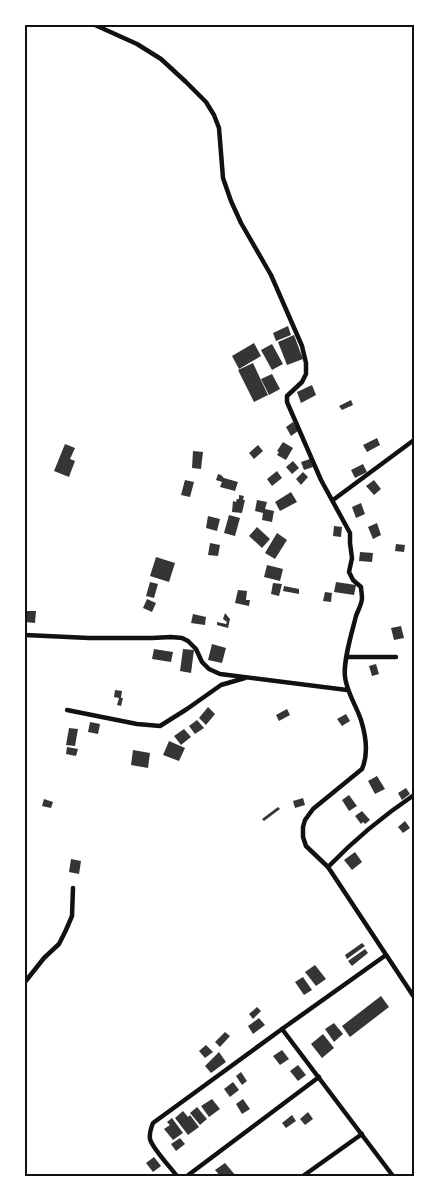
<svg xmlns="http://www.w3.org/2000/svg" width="439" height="1201" font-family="Karla,sans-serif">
<rect width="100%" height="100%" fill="#fff"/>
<g fill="#353535">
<path d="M288,326l3,9 -15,6 -3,-8z"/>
<path d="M294,335l9,24 -16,6 -9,-23z"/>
<path d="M254,343l7,13 -22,13 -7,-13z"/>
<path d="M272,344l11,20 -11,6 -11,-20z"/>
<path d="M253,363l15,32 -14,7 -16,-32z"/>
<path d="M272,374l8,15 -11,6 -8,-16z"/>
<path d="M312,385l4,10 -15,8 -4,-11z"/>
<path d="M351,400l2,5 -11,5 -3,-4z"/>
<path d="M293,422l5,9 -7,5 -5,-9z"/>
<path d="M377,438l3,7 -13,7 -4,-7z"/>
<path d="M283,442l10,6 -7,12 -9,-5 2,-3 -2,-1z"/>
<path d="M65,444l10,4 -5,11 5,2 -6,16 -15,-6z"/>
<path d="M258,445l5,6 -9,8 -5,-6z"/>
<path d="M193,451l10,1 -2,17 -9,-1z"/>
<path d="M310,459l3,8 -9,3 -3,-8z"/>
<path d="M293,461l6,7 -7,6 -6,-7z"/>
<path d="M363,464l4,8 -12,6 -4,-8z"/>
<path d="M277,471l5,7 -10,8 -5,-7z"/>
<path d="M303,472l5,5 -7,8 -5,-6z"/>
<path d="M218,474l3,1 3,3 14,4 -3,9 -15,-4 2,-5 -6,-2z"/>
<path d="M185,480l9,2 -4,15 -9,-2z"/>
<path d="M374,480l7,9 -7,6 -8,-9z"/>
<path d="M291,492l6,10 -17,9 -5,-9z"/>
<path d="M239,495l5,1 -1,4h2l-3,13 -10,-1 1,-11 3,1 1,-3h2z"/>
<path d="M257,500l10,2 -2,7 9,2 -2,11 -10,-2 1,-7 -8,-2z"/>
<path d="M361,503l4,11 -9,4 -4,-11z"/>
<path d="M229,515l11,3 -5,18 -11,-3z"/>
<path d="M208,516l12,3 -3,12 -11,-3z"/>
<path d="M377,523l4,12 -8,4 -5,-12z"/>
<path d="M334,526l8,1 -1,10 -8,-1z"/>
<path d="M257,527l13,12 -8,9 -13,-12z"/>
<path d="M277,533l10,7 -12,19 -10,-6z"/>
<path d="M210,543l10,2 -2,11 -10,-1z"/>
<path d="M396,544l9,1 -1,7 -9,-1z"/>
<path d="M360,552l13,1 -1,9 -13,-1z"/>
<path d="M156,557l19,6 -6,19 -19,-6z"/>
<path d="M267,565l16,4 -3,12 -16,-4z"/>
<path d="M150,582l8,2 -4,14 -8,-2z"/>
<path d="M336,582l20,3 -2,10 -20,-3z"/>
<path d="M273,583l9,1 -3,12 -8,-2z"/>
<path d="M284,586l15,3v5l-16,-3z"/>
<path d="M238,590l9,1 -1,9h4l-1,6 -14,-3z"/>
<path d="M325,592l7,1 -1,9 -8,-1z"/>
<path d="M147,599l9,4 -4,9 -9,-4z"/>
<path d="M25,611h11l-1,12 -10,-1z"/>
<path d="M225,613l5,6 -2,9 -11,-3v-3l9,2 1,-2 -4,-3z"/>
<path d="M193,614l13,3 -1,8 -14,-2z"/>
<path d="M401,626l3,12 -10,2 -3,-12z"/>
<path d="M212,644l14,4 -4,15 -14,-3z"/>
<path d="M154,649l19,3 -2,10 -19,-3z"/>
<path d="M183,649l11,1 -3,23 -11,-2z"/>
<path d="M376,664l3,10 -7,2 -3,-10z"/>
<path d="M115,690l7,1 -1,7h2l-2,8 -4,-1 2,-7 -5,-1z"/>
<path d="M208,707l7,7 -9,11 -7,-7z"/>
<path d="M287,709l3,6 -11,6 -3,-6z"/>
<path d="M346,714l4,7 -8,5 -5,-7z"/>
<path d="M197,720l7,8 -9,6 -6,-8z"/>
<path d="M90,722l10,2 -2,10 -10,-2z"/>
<path d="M69,728l9,1 -3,17 -9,-1z"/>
<path d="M184,729l7,8 -10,8 -7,-9z"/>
<path d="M169,741l16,7 -6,13 -16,-6z"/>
<path d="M67,747l11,2 -2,7 -10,-2z"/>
<path d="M133,750l17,3 -2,15 -17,-3z"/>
<path d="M377,776l8,13 -10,5 -7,-13z"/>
<path d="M406,788l4,6 -8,6 -4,-7z"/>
<path d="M349,795l8,11 -8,5 -7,-11z"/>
<path d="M303,798l2,7 -10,3 -2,-7z"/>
<path d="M44,799l9,3 -2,6 -9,-2z"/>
<path d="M278,807l2,2 -16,12 -2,-2z"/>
<path d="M362,811l8,9 -5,4 -2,-2 -2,2 -6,-8z"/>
<path d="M405,821l5,7 -7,5 -5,-6z"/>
<path d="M355,852l7,10 -10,8 -8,-10z"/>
<path d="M71,859l10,2 -2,13 -10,-2z"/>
<path d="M362,943l3,3 -18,13 -2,-4z"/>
<path d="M365,949l3,4 -16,13 -4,-5z"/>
<path d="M315,965l11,14 -10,7 -11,-14z"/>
<path d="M303,977l9,13 -8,5 -9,-13z"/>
<path d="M381,996l8,11 -39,30 -8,-11z"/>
<path d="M257,1007l4,4 -8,8 -4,-5z"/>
<path d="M259,1018l6,7 -12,9 -5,-8z"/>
<path d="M334,1023l9,11 -9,8 -9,-13z"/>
<path d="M225,1032l5,4 -10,11 -5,-5z"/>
<path d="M323,1034l11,14 -12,10 -11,-14z"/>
<path d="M206,1045l7,7 -8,6 -6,-7z"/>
<path d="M282,1050l7,9 -9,6 -7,-9z"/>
<path d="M219,1052l7,10 -15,11 -6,-7z"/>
<path d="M298,1065l8,10 -8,6 -8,-10z"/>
<path d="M241,1072l6,9 -5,4 -6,-9z"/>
<path d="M233,1082l6,8 -9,7 -6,-8z"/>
<path d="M212,1099l8,10 -11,8 -8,-11z"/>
<path d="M243,1099l7,10 -8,5 -6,-10z"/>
<path d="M197,1107l10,12 -7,6 -10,-12z"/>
<path d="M183,1111l5,6 2,-2 9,12 -11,8 -13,-17z"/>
<path d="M308,1112l5,7 -8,6 -5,-6z"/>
<path d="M292,1115l4,6 -10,7 -4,-5z"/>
<path d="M172,1118l11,15 -10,7 -9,-11 6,-4 -3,-3z"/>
<path d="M180,1138l5,6 -9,7 -5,-7z"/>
<path d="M154,1157l7,9 -8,6 -7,-9z"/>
<path d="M225,1163l11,13h-16l-5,-6z"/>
</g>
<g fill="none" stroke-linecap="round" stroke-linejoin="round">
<g stroke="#111" stroke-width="4.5">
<path d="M95,25l42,19 24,15 25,23 20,20 8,13 5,13 4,50 8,23 10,22 30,52 31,71 4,17v11l-4,8 -15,14v6l34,78 29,53v10l2,15 -3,14 4,8 8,7c0,3 1,7 1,11 0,6 -4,12 -6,18 -4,16 -13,45 -11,61 2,16 11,28 16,43 5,16 8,33 1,49l-49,40 -8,11 -2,7v10l3,9 22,21 86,130"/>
<path d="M333,500l81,-60"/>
<path d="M25,635l64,3h63l19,-1 11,1 6,3 8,8 6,13 7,7 11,5 127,16"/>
<path d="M347,657h49"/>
<path d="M67,710l70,14 23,2 27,-17 34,-24 24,-7"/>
<path d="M328,867c26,-27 55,-51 86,-72"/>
<path d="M25,982l19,-24 15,-14 7,-14 6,-14 1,-28"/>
<path d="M282,1029l111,147"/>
<path d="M177,1176c-6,-8 -25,-28 -27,-37 -1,-6 1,-11 3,-16l129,-94 104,-74"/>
<path d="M187,1176l132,-99"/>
<path d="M303,1176l59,-42"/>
</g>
</g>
<rect width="439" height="1201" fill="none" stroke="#ffffff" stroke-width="52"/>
<rect x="26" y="26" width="387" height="1149" fill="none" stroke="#111" stroke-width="2"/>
</svg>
